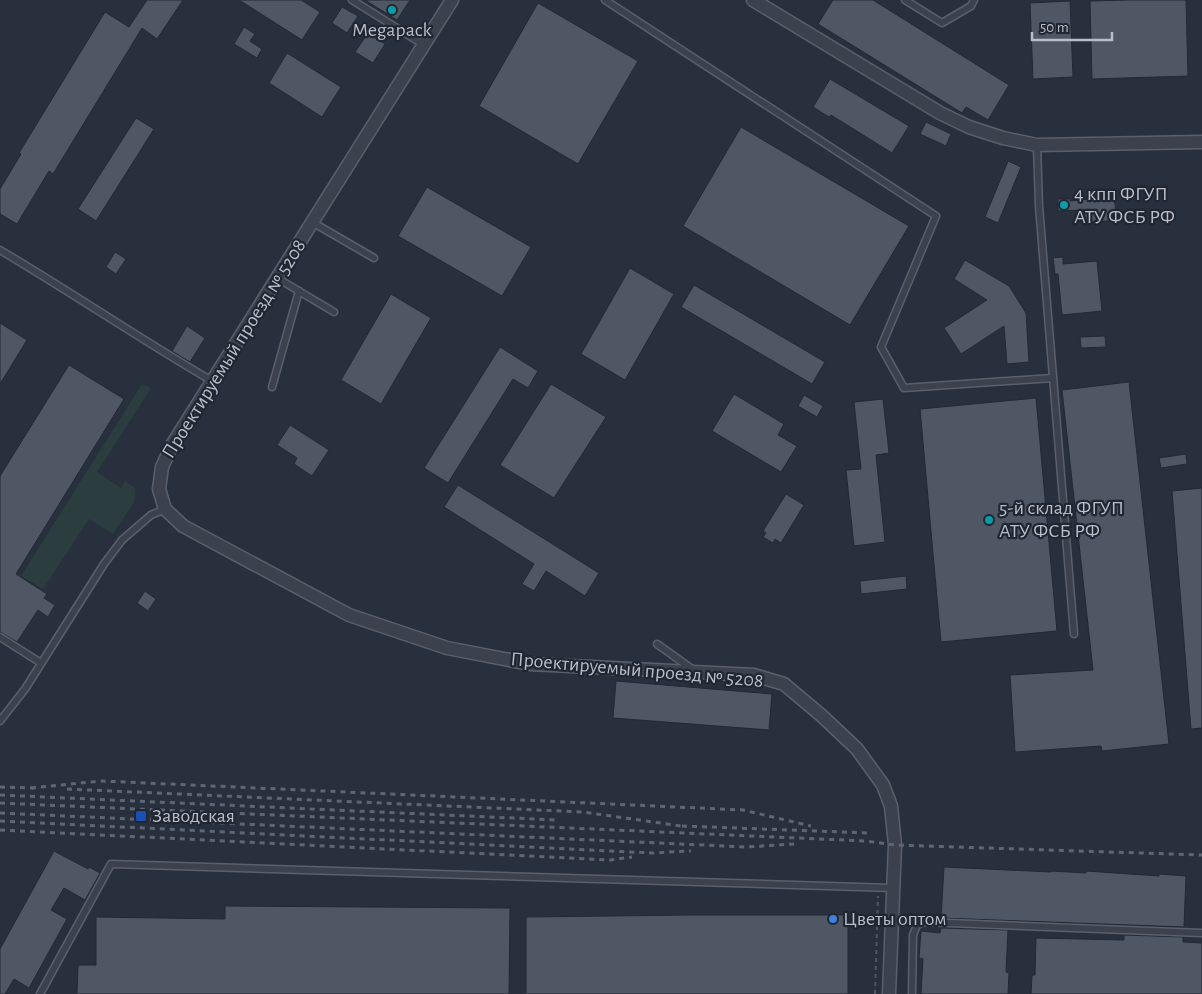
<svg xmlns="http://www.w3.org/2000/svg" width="1202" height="994" font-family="'Alegreya Sans',sans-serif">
<rect width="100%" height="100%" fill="#28303d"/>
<path fill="#2b3d3f" d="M142,384l9,4 -54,84 24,16 4,-7 10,7 -1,14 -21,32 -24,-15 -46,70 -22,-13z"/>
<g fill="#4f5765" stroke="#232934">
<path d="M147,0h36l-26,39 -15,-11 -89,146 -4,-3 -32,53 -17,-10v-25l21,-35 -2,-1 86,-141 24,15z"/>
<path d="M239,0h62l19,12 -18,28z"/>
<path d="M365,0h45l-13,20z"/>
<path d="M833,0h40l136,85 -21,35 -22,-13 -4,6 -144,-89z"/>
<path d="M1129,0h57l2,76 -96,3 -2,-78z"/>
<path d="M1070,1l3,76 -40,2 -3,-76z"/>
<path d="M538,3l100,58 -60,103 -99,-58z"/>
<path d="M342,7l16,9 -11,17 -15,-10z"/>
<path d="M244,27l11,7 -5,7 12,8 -5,9 -23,-14z"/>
<path d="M368,33l17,11 -12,19 -18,-11z"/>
<path d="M287,53l54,34 -19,30 -53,-34z"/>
<path d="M830,79l79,47 -17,27 -61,-38 -2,2 -16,-10z"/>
<path d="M136,118l18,11 -58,92 -18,-12z"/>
<path d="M926,122l25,12 -5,12 -26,-12z"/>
<path d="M741,127l168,99 -59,99 -167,-99z"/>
<path d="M1008,161l13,6 -23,56 -13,-6z"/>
<path d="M427,187l104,60 -29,49 -104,-60z"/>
<path d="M1114,196l3,24 -32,3 -1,-13 -26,1v-12h12v2z"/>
<path d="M115,252l11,7 -10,15 -10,-7z"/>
<path d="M1063,257v7l34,-3 5,50 -40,4 -4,-41h-3l-2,-16z"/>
<path d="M965,260l44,26 17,27 3,49 -22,2 -3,-38 -43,28 -17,-26 43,-28 -33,-21z"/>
<path d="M630,268l44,26 -49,86 -44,-26z"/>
<path d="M694,285l131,77 -13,22 -131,-77z"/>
<path d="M391,294l40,24 -50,86 -40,-24z"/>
<path d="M0,323l27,17 -27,44z"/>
<path d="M187,326l18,12 -15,24 -18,-11z"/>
<path d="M1105,336l1,11 -25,1 -1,-11z"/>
<path d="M500,347l38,24 -10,17 -15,-9 -65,104 -24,-15z"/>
<path d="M69,365l55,34 -108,175 31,20 -3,4 11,7 -7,12 -10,-7 -21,32 -17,-10v-156z"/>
<path d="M1129,382l40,362 -67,7 -1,-5 -86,6 -5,-77 83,-5 -31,-280z"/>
<path d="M551,384l55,33 -52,81 -54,-33z"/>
<path d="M734,394l50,30 -6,11 19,11 -16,26 -69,-41z"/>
<path d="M804,395l19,11 -6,11 -19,-11z"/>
<path d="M1036,398l21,233 -116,11 -21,-233z"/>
<path d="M883,399l6,54 -13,2 9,87 -31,4 -8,-76 15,-1 -7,-67z"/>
<path d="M290,425l39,25 -17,26 -18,-12 3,-6 -20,-13z"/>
<path d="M1186,454l1,10 -26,4 -2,-10z"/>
<path d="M458,485l141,88 -14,23 -39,-25 -12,20 -12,-7 12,-20 -90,-57z"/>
<path d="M1202,488v240l-11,1 -19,-238z"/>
<path d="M786,494l18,11 -23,38 -6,-4 -2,4 -10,-6 3,-4 -3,-2z"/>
<path d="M906,576l1,13 -46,5 -1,-13z"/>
<path d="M145,591l11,8 -8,12 -11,-8z"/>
<path d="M616,681l156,13 -3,36 -156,-12z"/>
<path d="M54,851l34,18 1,-2 11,6 -15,27 -21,-12 -13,22 16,9 -38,69 -15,-9 -9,15h-5v-45z"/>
<path d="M944,867l107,5v-1l35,2v-2l73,5v-2l27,2 -2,51 -243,-9z"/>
<path d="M225,906l285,2 -1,86h-432l1,-29h18v-48l129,2z"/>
<path d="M694,915h154v79h-322v-77z"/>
<path d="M941,928l67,2 -2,42 3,1 -1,21h-87l2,-35 -4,-1 2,-27 19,2z"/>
<path d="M1124,935l59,2v5l19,1v51h-171l1,-19h3l1,-37 88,2z"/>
</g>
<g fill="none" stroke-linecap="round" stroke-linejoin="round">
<g stroke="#5a606b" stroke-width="9">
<g id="lane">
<path d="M352,0l72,45"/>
<path d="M605,0l331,216 -55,131 23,41 149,-10"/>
<path d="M905,0l37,23 29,-17 3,-6"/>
<path d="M1037,145l2,61 35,428"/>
<path d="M312,222l62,36"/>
<path d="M0,250c71,42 140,89 212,131"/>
<path d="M277,278l57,34"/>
<path d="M272,387l27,-96"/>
<path d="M0,637l41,26"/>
<path d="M657,644l35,25"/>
<path d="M0,721l25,-32 79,-125 18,-24 29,-25 14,-6"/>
<path d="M40,994l71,-130 782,24"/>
<path d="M912,994l1,-59 4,-10 7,-3 278,11"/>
</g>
</g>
<g stroke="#5a606b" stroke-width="15">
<g id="street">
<path d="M452,0l-280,445 -10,22 -3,22 6,20 18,17 166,89 98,33 83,16 224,11 30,9 38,32 35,33 26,36 8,21 4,39 -6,149"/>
<path d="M753,0l187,113 29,14 34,11 34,7 165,-3"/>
</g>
</g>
<path stroke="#4a5a5d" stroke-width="2" stroke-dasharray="4 4" stroke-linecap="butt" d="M875,994l3,-98"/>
<use href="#lane" stroke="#3c424d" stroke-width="6"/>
<use href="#street" stroke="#3c424d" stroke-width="12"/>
<g stroke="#5e6674" stroke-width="3" stroke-dasharray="5 5" stroke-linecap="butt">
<path d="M0,787l37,1"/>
<path d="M31,788l71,-7 641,29 68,16"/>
<path d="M67,789l516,23 98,14"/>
<path d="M0,795l557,25"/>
<path d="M0,803l866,38 29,4 307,10"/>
<path d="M0,813l746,34 48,-3"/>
<path d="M0,821l652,32 39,-2"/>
<path d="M682,826l187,7"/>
<path d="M0,830l610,30 22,-3"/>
</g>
</g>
<g fill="#0f9aa8" stroke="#212732" stroke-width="2">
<circle cx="392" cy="10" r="5"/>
<circle cx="1064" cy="205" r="5"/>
<circle cx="989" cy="520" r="5"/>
</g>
<rect fill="#1a4fb4" stroke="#212732" stroke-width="2" x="135" y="810" width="12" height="12" rx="2.5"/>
<circle fill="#3f7fe0" stroke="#212732" stroke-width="2" cx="833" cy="919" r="5"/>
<g text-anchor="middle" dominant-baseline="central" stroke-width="4.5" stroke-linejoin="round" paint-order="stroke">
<g font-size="20" fill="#b8bec8" stroke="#212732" text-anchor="start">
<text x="392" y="30" text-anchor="middle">Megapack</text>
<text x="1074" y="194">4 кпп ФГУП<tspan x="1074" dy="23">АТУ ФСБ РФ</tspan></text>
<text x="999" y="508">5-й склад ФГУП<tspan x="999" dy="23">АТУ ФСБ РФ</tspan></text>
<text x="152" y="816">Заводская</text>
<text x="843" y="919">Цветы оптом</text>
</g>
<g font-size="20" fill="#b8bec8" stroke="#212732">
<text transform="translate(234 349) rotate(-58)">Проектируемый проезд № 5208</text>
<text transform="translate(637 670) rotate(5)">Проектируемый проезд № 5208</text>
</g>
</g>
<path d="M1032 32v8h80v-8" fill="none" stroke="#b8bec8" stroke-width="2.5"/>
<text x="1040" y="32" font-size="15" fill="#b8bec8" stroke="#212732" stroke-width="4" paint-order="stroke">50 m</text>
</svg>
